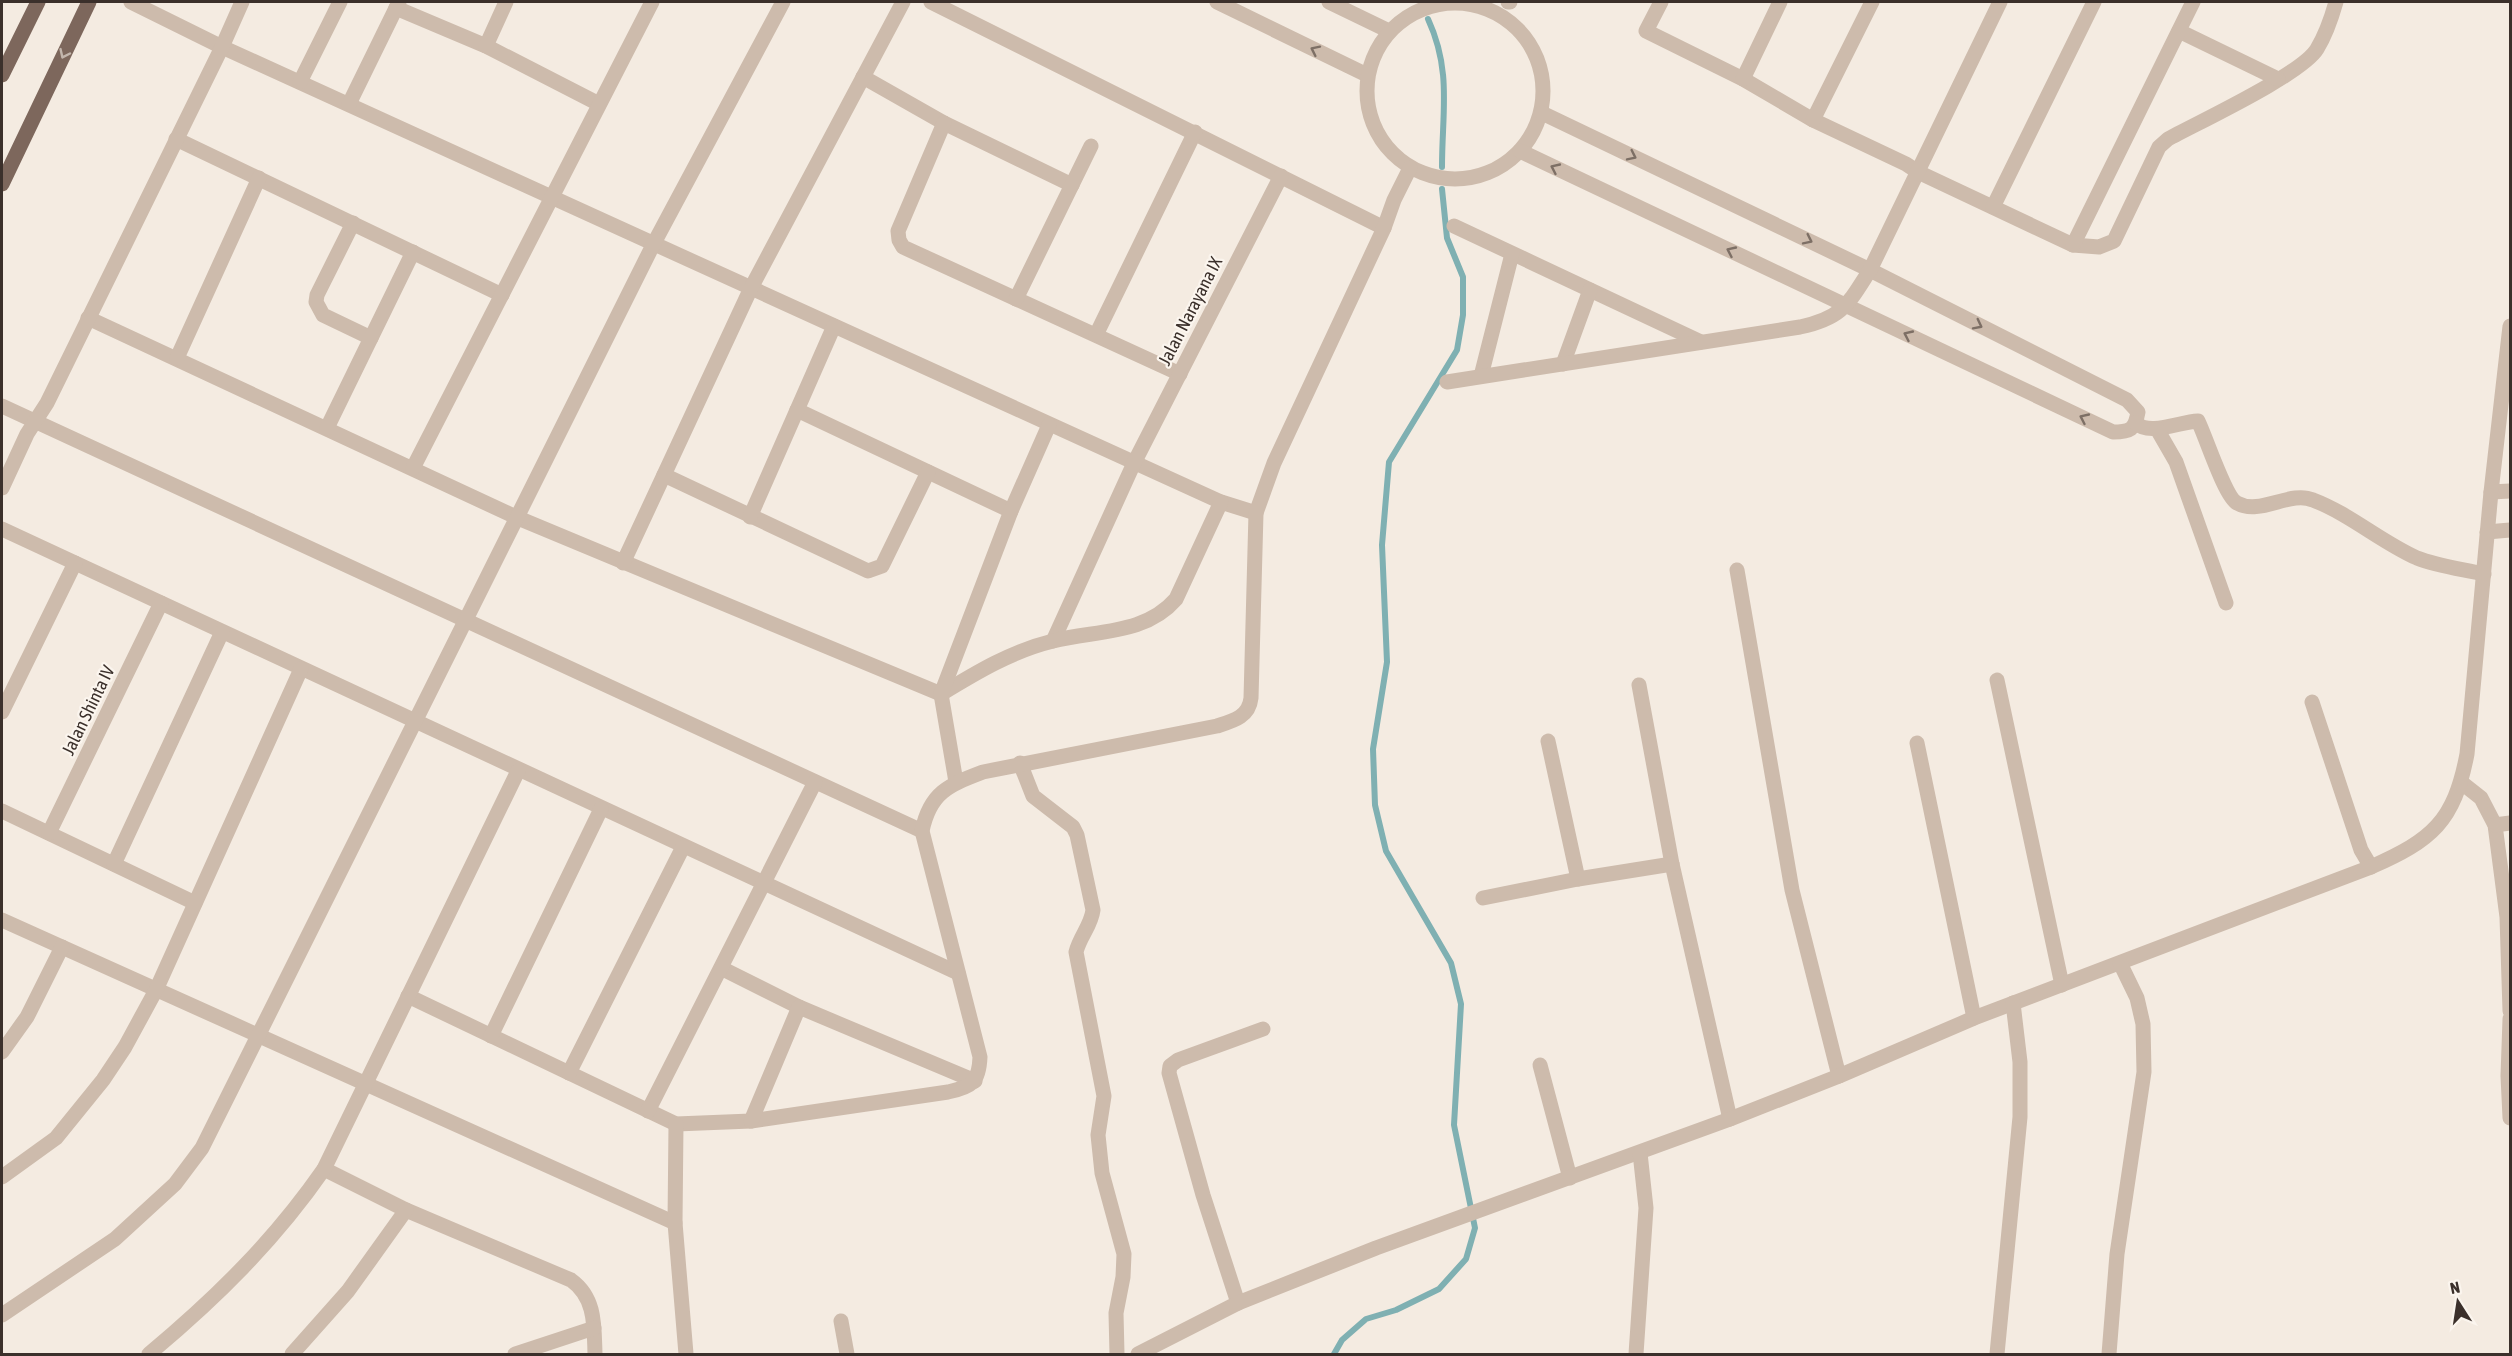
<svg xmlns="http://www.w3.org/2000/svg" width="2512" height="1356" font-family="'Asap Condensed',sans-serif">
<rect width="100%" height="100%" fill="#f4ebe1"/>
<g fill="none" stroke-linecap="round" stroke-linejoin="round">
<g stroke="#7fb0b2" stroke-width="6">
<path d="M1428,19c24,52 14,93 14,148"/>
<path d="M1334,1354l8,-14 24,-21 30,-9 43,-21 27,-30 9,-31 -21,-103 7,-121 -10,-41 -65,-112 -11,-46 -2,-56 14,-87 -5,-117 7,-83 68,-112 6,-35v-38l-16,-39 -5,-49"/>
</g>
<g stroke="#cdbbac" stroke-width="15">
<path d="M131,2l91,45 999,455 35,11"/>
<path d="M931,2l453,226"/>
<path d="M1217,2l150,73"/>
<path d="M1329,2l60,29"/>
<path d="M1508,2h2"/>
<path d="M1661,2l-15,29 97,48 70,41 93,44 12,8 155,73 26,2 15,-6 45,-94 9,-8c31,-17 134,-65 149,-90 8,-13 15,-33 19,-47"/>
<circle cx="1455" cy="91" r="88"/>
<path d="M396,8l90,38 113,58"/>
<path d="M2179,31l99,48"/>
<path d="M486,46l20,-44"/>
<path d="M863,77l81,46 128,62"/>
<path d="M1743,79l37,-77"/>
<path d="M300,82l40,-80"/>
<path d="M349,104l50,-102"/>
<path d="M1813,120l59,-118"/>
<path d="M944,123l-46,108 1,9 4,7 277,127"/>
<path d="M176,139l326,156"/>
<path d="M1520,151l593,281c17,0 22,-2 25,-20l-11,-12 -257,-130 -328,-157"/>
<path d="M1993,207l101,-205"/>
<path d="M353,223l-36,72 -1,7 7,13 48,23"/>
<path d="M1454,226l247,116"/>
<path d="M2073,245l120,-243"/>
<path d="M1016,299l75,-153"/>
<path d="M88,318l430,200 423,176"/>
<path d="M1096,335l99,-203"/>
<path d="M177,358l82,-180"/>
<path d="M1563,364l27,-74"/>
<path d="M1481,376l31,-122"/>
<path d="M1447,382l353,-55c43,-9 48,-23 70,-57l130,-268"/>
<path d="M2,406l920,425"/>
<path d="M797,410l214,101"/>
<path d="M2136,423c13,13 43,-1 62,-2 8,16 27,76 39,82 23,13 53,-13 76,-3 37,14 68,42 104,58 20,8 45,11 67,16"/>
<path d="M327,428l86,-176"/>
<path d="M2157,429l19,33 50,141"/>
<path d="M413,468l239,-466"/>
<path d="M664,475l204,96 14,-5 46,-94"/>
<path d="M2,488l25,-54 20,-31 175,-356 20,-45"/>
<path d="M2491,492l19,-1"/>
<path d="M750,517l84,-191"/>
<path d="M2,529l956,444"/>
<path d="M2487,532l23,-2"/>
<path d="M623,563l128,-275 152,-286"/>
<path d="M1737,570l55,320 47,186"/>
<path d="M1053,641l81,-178 147,-287"/>
<path d="M1997,680l65,305"/>
<path d="M1639,685l33,179 58,255"/>
<path d="M941,694c36,-22 71,-43 112,-53 43,-11 92,-6 123,-42l45,-97"/>
<path d="M2312,702l49,148 10,17"/>
<path d="M2,712l73,-149"/>
<path d="M1548,741l30,138"/>
<path d="M1917,743l57,275"/>
<path d="M1020,763l13,33 40,31 4,8 16,75c-2,16 -13,26 -17,42l28,144 -6,39 4,38 22,81 -1,23 -7,36 1,41"/>
<path d="M956,782l-15,-88 70,-183 38,-86"/>
<path d="M2462,783l19,15 14,27 12,92 3,94"/>
<path d="M2,811l193,92"/>
<path d="M2495,825l15,-2"/>
<path d="M49,833l112,-230"/>
<path d="M114,864l108,-232"/>
<path d="M1483,898l95,-19 94,-15"/>
<path d="M2,920l673,303"/>
<path d="M721,968l78,39 176,74"/>
<path d="M408,996l268,128 75,-3 197,-29c24,-5 31,-10 32,-35l-58,-226c8,-39 27,-46 61,-59l234,-46c16,-5 32,-9 34,-28l5,-185 18,-50 110,-235 10,-28 16,-32"/>
<path d="M2510,1019l-2,57 2,42"/>
<path d="M491,1036l110,-227"/>
<path d="M2,1052l25,-35 35,-70"/>
<path d="M1540,1065l30,113"/>
<path d="M569,1073l114,-226"/>
<path d="M648,1111l167,-329"/>
<path d="M751,1121l48,-114"/>
<path d="M676,1124l-1,99 11,131"/>
<path d="M324,1169l82,41 165,70c25,18 23,46 24,74"/>
<path d="M2,1177l54,-39 47,-58 22,-33 31,-57 145,-321"/>
<path d="M1238,1303l-35,-108 -34,-122 1,-7 8,-6 85,-31"/>
<path d="M2,1315l113,-76 60,-55 27,-36 451,-903 130,-243"/>
<path d="M841,1321l6,33"/>
<path d="M149,1354c67,-56 125,-113 175,-185l194,-398"/>
<path d="M292,1354l56,-63 58,-81"/>
<path d="M515,1354l79,-26"/>
<path d="M1138,1354l100,-51 138,-55 354,-129 109,-43 135,-58 397,-151c61,-27 83,-45 96,-113l24,-262 19,-166"/>
<path d="M1636,1354l10,-146 -6,-55"/>
<path d="M1997,1354l23,-237v-55l-7,-59"/>
<path d="M2109,1354l8,-100 27,-182 -1,-48 -6,-26 -17,-35"/>
</g>
<g stroke="#7d675c" stroke-width="15">
<path d="M2,75l36,-73"/>
<path d="M2,184l87,-182"/>
</g>
</g>
<defs><path id="oneway-chevron" d="M-2-3.5L2.5 0L-2 3.5" fill="none" stroke-width="1.6" stroke-linecap="round" stroke-linejoin="round" transform="scale(1.5)"/></defs>
<g stroke="#7d6f65">
<use href="#oneway-chevron" transform="translate(1315 50) rotate(-154)"/>
<use href="#oneway-chevron" transform="translate(1632 156) rotate(26)"/>
<use href="#oneway-chevron" transform="translate(1555 168) rotate(-155)"/>
<use href="#oneway-chevron" transform="translate(1808 240) rotate(26)"/>
<use href="#oneway-chevron" transform="translate(1731 251) rotate(-155)"/>
<use href="#oneway-chevron" transform="translate(1978 325) rotate(27)"/>
<use href="#oneway-chevron" transform="translate(1908 335) rotate(-155)"/>
<use href="#oneway-chevron" transform="translate(2084 418) rotate(-155)"/>
</g>
<use stroke="#c2b5ac" href="#oneway-chevron" transform="translate(64 54) rotate(115)"/>
<g text-anchor="middle" dominant-baseline="central" stroke-width="4.5" stroke-linejoin="round" paint-order="stroke">
<g font-size="18" fill="#3b302b" stroke="#fbf5ee">
<text transform="translate(1190 311) rotate(-63)">Jalan Narayana IX</text>
<text transform="translate(88 710) rotate(-64)">Jalan Shinta IV</text>
</g>
</g>
<rect width="2512" height="1356" fill="none" stroke="#3b302b" stroke-width="6"/>
<g transform="translate(2458 1302) rotate(348)" stroke="#fbf5ee" stroke-width="4.5" paint-order="stroke">
<path d="M0-4.5L10 22L0 15L-10 22Z" fill="#3b302b"/>
<text y="-9" font-size="16" font-weight="bold" text-anchor="middle" fill="#3b302b">N</text>
</g>
</svg>
